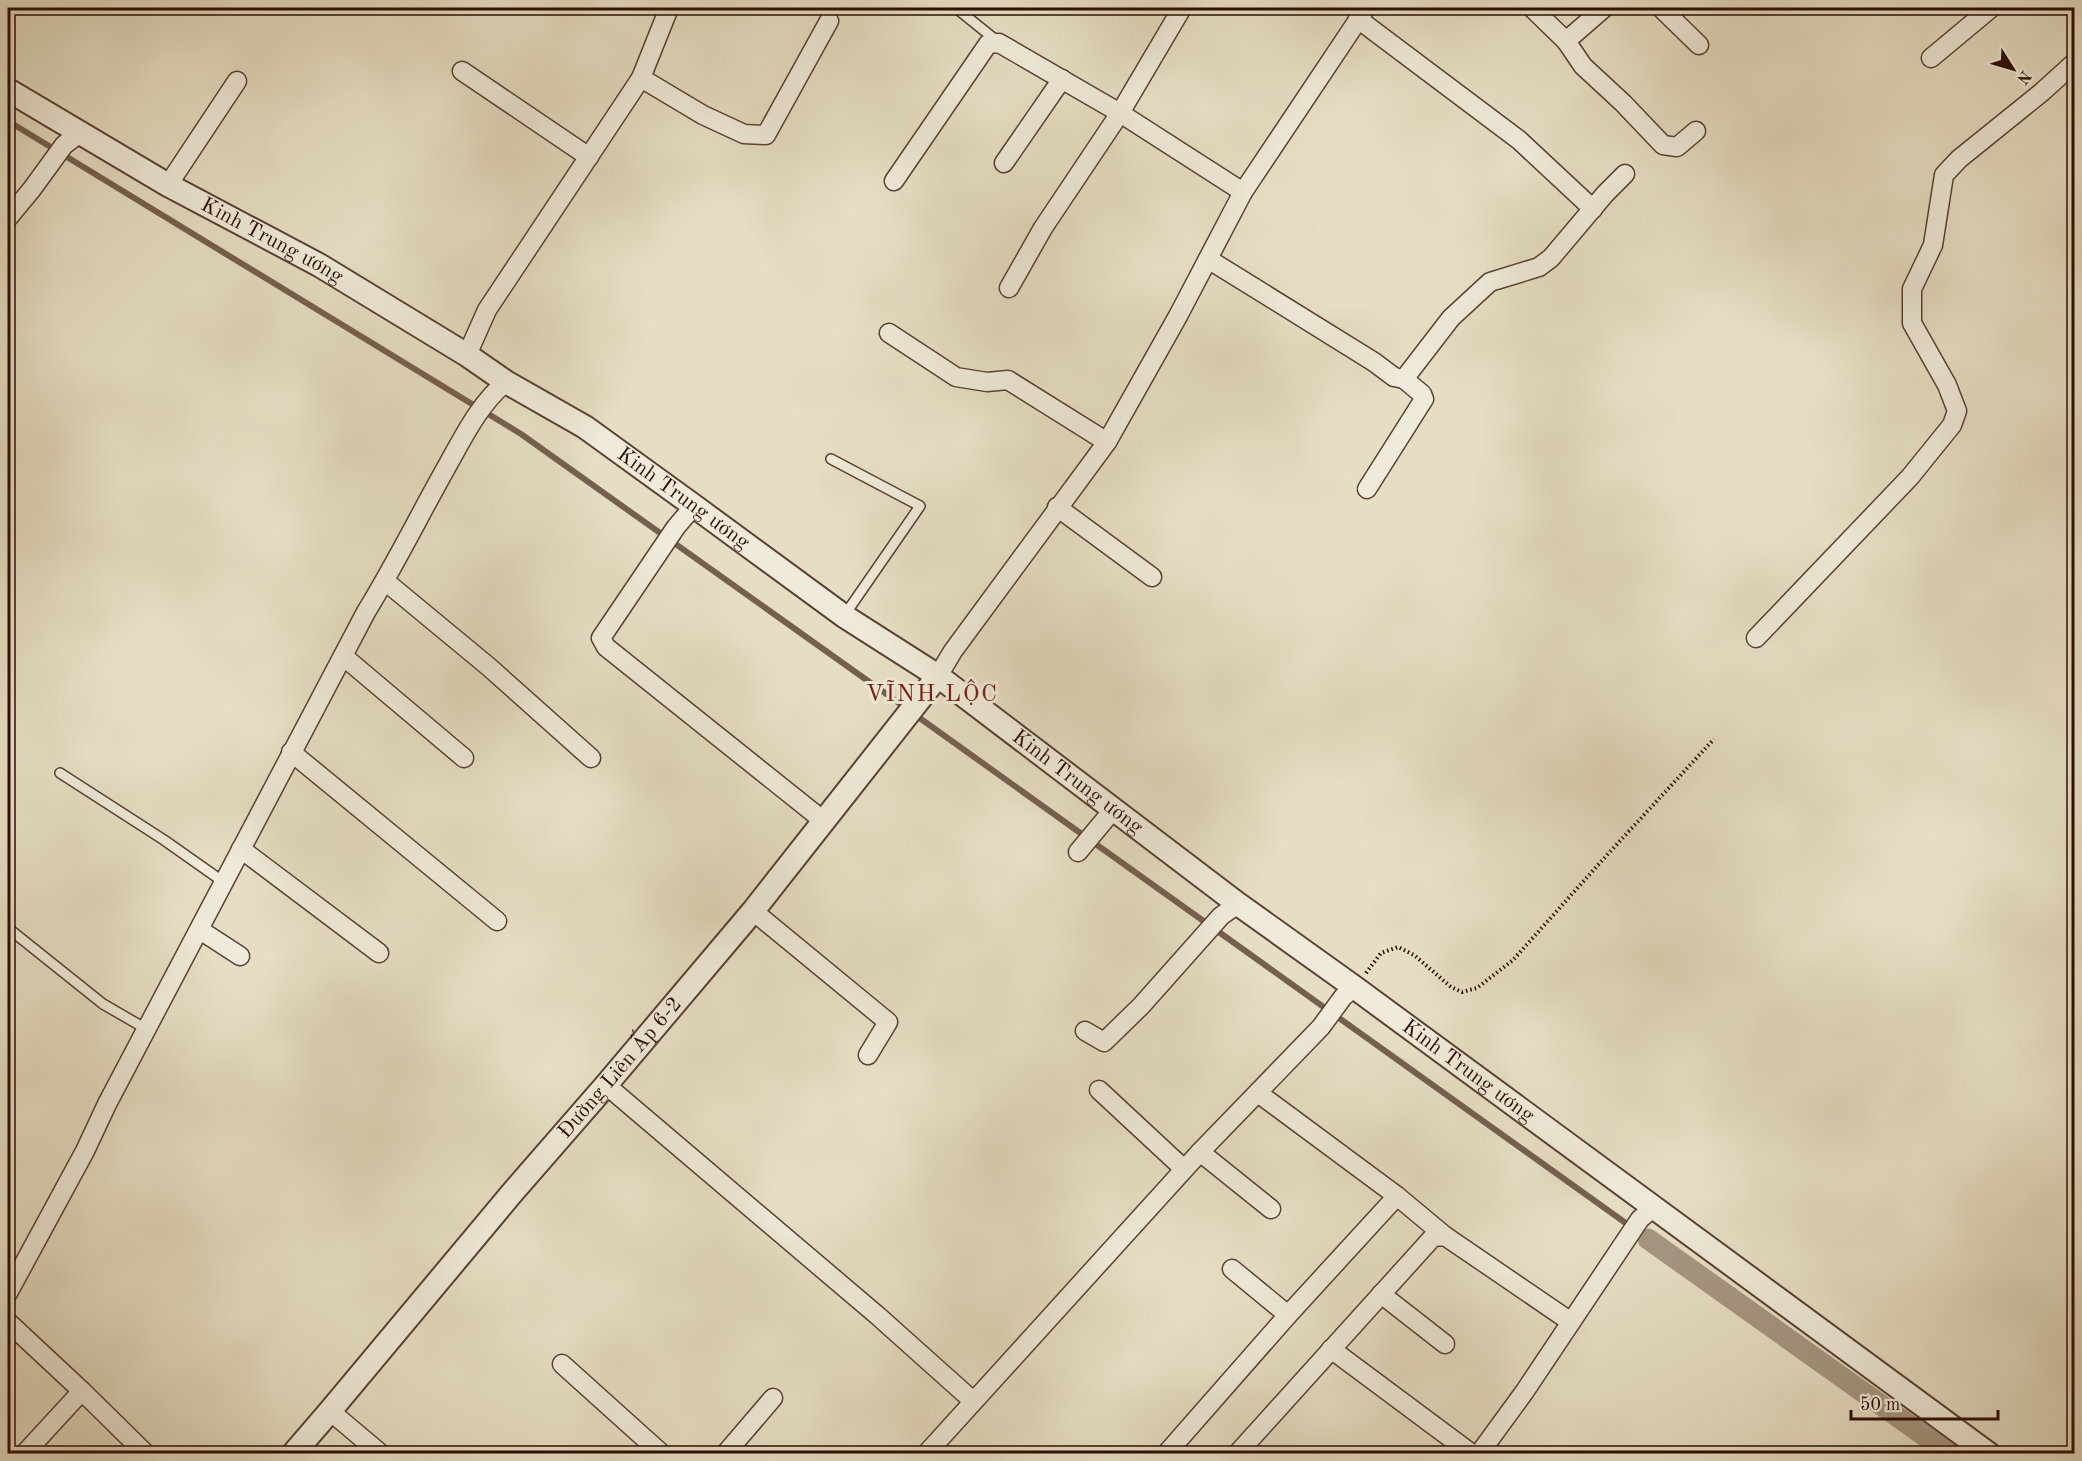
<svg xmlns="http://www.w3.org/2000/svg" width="2082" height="1461" font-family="'Old Standard TT',serif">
<rect width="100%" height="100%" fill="#e6dec4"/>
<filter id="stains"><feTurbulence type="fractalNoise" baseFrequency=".00333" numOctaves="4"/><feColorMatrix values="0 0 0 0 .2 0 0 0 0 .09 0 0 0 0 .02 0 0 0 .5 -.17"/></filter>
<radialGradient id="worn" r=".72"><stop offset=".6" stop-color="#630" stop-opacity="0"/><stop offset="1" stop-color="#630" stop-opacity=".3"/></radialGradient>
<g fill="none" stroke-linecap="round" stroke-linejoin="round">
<g stroke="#756050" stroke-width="6">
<path d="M8,121l513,313 385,274"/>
<path d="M914,714l734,525"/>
</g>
<path stroke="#a69783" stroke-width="21" d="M1648,1239l302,215"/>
<g stroke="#5a4134" stroke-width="12">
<g id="service">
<path d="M956,8l41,33"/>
<path d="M831,459l89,47 -76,110"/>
<path d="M60,773l104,67 61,43"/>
<path d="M8,928l95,76 45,26"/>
</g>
</g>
<g stroke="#5a4134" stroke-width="21">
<g id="minor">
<path d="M1532,8l34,33 38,-33"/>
<path d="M1661,8l38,37"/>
<path d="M1358,19l161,121 74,69"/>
<path d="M1566,41l17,25 40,37 40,42 14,2 19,-16"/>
<path d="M1931,58l60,-50"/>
<path d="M462,71l127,86"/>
<path d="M641,78l62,37 41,19 22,1 63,-114"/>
<path d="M1004,163l58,-84"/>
<path d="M894,181l94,-137 11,-1 121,70 123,79"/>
<path d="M168,185l69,-104"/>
<path d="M8,218l24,-29 32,-44 16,-12"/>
<path d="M1208,259l166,103 20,15 10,2 47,-61 39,-36 49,-15 12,-9 54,-64 20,-20"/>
<path d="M1009,288l34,-60 77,-115 62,-105"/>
<path d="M889,333l67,44 31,5 21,-2 99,62"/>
<path d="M467,355l20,-45 154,-232 28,-70"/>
<path d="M1367,489l57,-90 -2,-5 -18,-15"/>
<path d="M694,506l-18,21 -75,111 5,9 219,175"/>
<path d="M1057,507l95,70"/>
<path d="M385,581l104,86 102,91"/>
<path d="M1756,638l154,-161 42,-52 5,-14 -10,-26 -35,-62v-34l21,-44 11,-70 15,-16 83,-67 32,-29"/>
<path d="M343,656l121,102"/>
<path d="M938,676l15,-25 154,-209 71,-126 65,-124 123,-184"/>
<path d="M291,752l206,169"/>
<path d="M241,849l138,104"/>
<path d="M1078,852l35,-42"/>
<path d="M753,911l135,111 -20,33"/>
<path d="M200,930l40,26"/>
<path d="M1085,1031l19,11 37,-36 80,-90 17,-12"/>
<path d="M606,1085l272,231 95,85"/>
<path d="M1099,1090l85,79"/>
<path d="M1258,1093l139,103"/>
<path d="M1200,1152l71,57"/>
<path d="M1232,1269l56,46"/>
<path d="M8,1293l77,-142 22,-47 259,-492c29,-47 53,-96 80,-144 17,-30 33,-64 60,-86"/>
<path d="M1381,1294l64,50"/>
<path d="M8,1322l74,69 64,63"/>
<path d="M1331,1349l141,105"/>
<path d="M562,1364l100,90"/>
<path d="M330,1411l51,43"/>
<path d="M24,1454l58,-63"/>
<path d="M725,1454l48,-56"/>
<path d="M926,1454l274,-302 121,-125 22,-30 11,-10"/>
<path d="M1166,1454l122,-139 109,-119 48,40"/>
<path d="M1237,1454l196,-217 12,-1 126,86"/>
<path d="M1479,1454l46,-63 115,-172 13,-11"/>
</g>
</g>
<g stroke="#5a4134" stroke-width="26">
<g id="tertiary">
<path id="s1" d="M8,90l160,95 151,80 148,90 39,27 79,45 109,79 150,110 94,60 300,228 116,83 635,467"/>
<path id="s2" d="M293,1454l37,-43 182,-218 94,-108 147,-174 185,-235"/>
</g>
</g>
<path stroke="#2b0d04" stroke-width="4" stroke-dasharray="1.5 3" stroke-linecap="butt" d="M1366,973l15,-20 17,-6 16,8 37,32 11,5 15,-4 36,-28 94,-105 107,-116"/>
<use href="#service" stroke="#efead9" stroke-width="9"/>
<use href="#minor" stroke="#efead9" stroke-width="18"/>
<use href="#tertiary" stroke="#efead9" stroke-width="22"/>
</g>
<g text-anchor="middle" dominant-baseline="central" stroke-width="6" stroke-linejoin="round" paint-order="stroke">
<g font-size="21" fill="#2b0d04" stroke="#efead9">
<text stroke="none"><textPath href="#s1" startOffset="304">Kinh Trung ương</textPath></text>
<text stroke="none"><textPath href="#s1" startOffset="790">Kinh Trung ương</textPath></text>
<text stroke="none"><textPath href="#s1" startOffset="1276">Kinh Trung ương</textPath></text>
<text stroke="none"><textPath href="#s2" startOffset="506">Đường Liên Ấp 6-2</textPath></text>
<text stroke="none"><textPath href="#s1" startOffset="1762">Kinh Trung ương</textPath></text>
</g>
<g font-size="24" letter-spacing="1.5" fill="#7a1f14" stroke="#efead9">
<text x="932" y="695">VĨNH LỘC</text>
</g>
</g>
<rect width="2082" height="1461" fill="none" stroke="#e6dec4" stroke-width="30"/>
<rect x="9" y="9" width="2064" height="1443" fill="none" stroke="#2b0d04" stroke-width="3"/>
<rect x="15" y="15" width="2052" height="1431" fill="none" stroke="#2b0d04" stroke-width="1.5"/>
<g transform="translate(2013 69) rotate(127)" stroke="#efead9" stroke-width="4.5" paint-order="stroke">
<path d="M0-4.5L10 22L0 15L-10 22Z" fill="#2b0d04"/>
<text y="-9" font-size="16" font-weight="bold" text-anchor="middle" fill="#2b0d04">N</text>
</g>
<path d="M1851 1410v9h147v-9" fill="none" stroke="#2b0d04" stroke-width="3"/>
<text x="1860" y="1410" font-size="18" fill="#2b0d04" stroke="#efead9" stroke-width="4.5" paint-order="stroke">50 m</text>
<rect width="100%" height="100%" filter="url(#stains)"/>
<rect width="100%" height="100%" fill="url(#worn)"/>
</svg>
